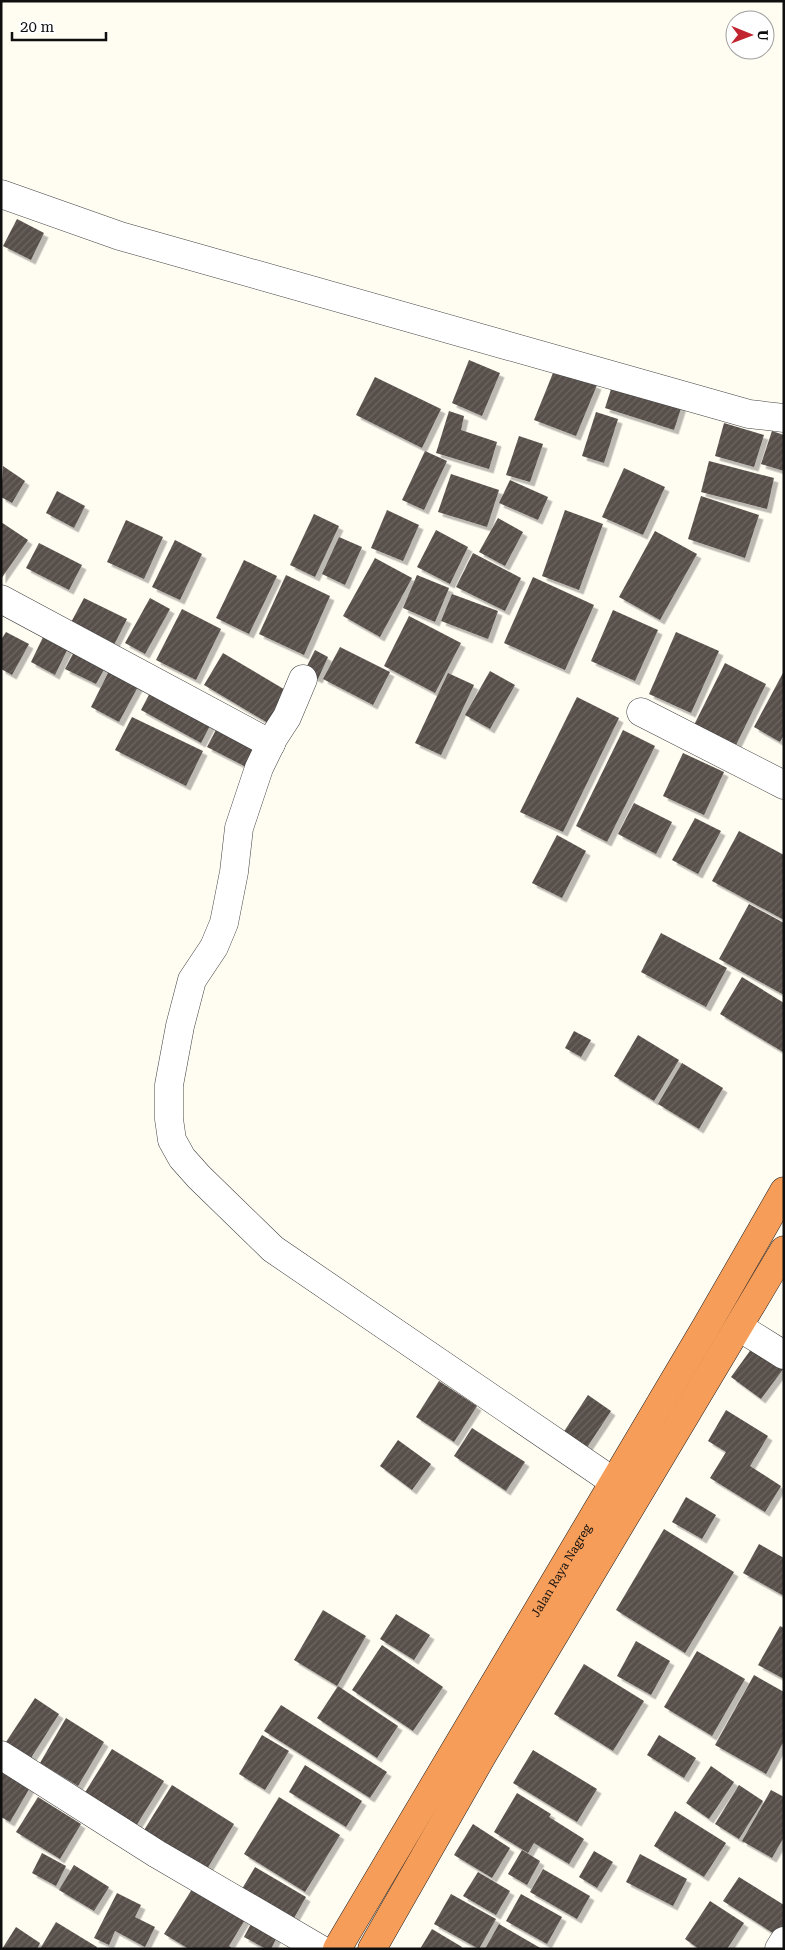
<svg xmlns="http://www.w3.org/2000/svg" width="785" height="1950" font-family="'Roboto Serif',serif">
<defs>
<pattern id="building-hatch" width="6" height="6" patternUnits="userSpaceOnUse" patternTransform="scale(1.25)"><rect width="6" height="6" fill="#58504b"/><path d="M-1 1l2-2M0 6l6-6M5 7l2-2" fill="none" stroke="#6b6561"/></pattern>
<filter id="shadow"><feDropShadow dx="4.5" dy="4.5" stdDeviation="0" flood-color="#0004"/></filter>
</defs>
<rect width="100%" height="100%" fill="#fffcf2"/>
<g fill="url(#building-hatch)" filter="url(#shadow)">
<path d="M17,219l27,14 -13,27 -28,-14z"/>
<path d="M469,360l31,13 -18,43 -30,-13z"/>
<path d="M555,368l42,17 -21,51 -42,-16z"/>
<path d="M375,377l66,32 -19,39 -66,-33z"/>
<path d="M613,383l69,22 -8,25 -69,-22z"/>
<path d="M449,411l15,5 -3,14 36,12 -8,27 -53,-16z"/>
<path d="M596,412l22,7 -14,44 -22,-7z"/>
<path d="M724,423l40,12 -10,32 -39,-11z"/>
<path d="M772,431l12,4v36l-23,-7z"/>
<path d="M519,436l24,8 -13,38 -24,-7z"/>
<path d="M425,451l22,10 -23,49 -22,-10z"/>
<path d="M709,461l65,17 -7,31 -66,-17z"/>
<path d="M3,466l22,15 -13,22 -11,-6z"/>
<path d="M624,468l41,19 -22,48 -41,-18z"/>
<path d="M451,474l48,16 -12,37 -49,-15z"/>
<path d="M510,480l38,17 -10,23 -39,-17z"/>
<path d="M57,491l28,15 -11,22 -28,-15z"/>
<path d="M701,496l58,19 -14,43 -57,-19z"/>
<path d="M387,510l32,15 -16,36 -32,-13z"/>
<path d="M565,510l38,14 -24,66 -37,-14z"/>
<path d="M314,514l25,12 -24,51 -25,-12z"/>
<path d="M498,518l25,14 -18,34 -26,-14z"/>
<path d="M126,520l37,17 -19,42 -37,-17z"/>
<path d="M1,522l27,18 -27,39z"/>
<path d="M436,530l32,17 -18,37 -33,-17z"/>
<path d="M655,531l42,23 -37,66 -41,-23z"/>
<path d="M339,537l23,10 -17,38 -23,-11z"/>
<path d="M175,540l27,14 -22,46 -28,-13z"/>
<path d="M39,543l43,22 -13,25 -43,-22z"/>
<path d="M473,553l48,25 -16,33 -49,-24z"/>
<path d="M375,558l37,20 -32,59 -37,-21z"/>
<path d="M244,560l33,16 -28,58 -33,-16z"/>
<path d="M286,575l44,21 -26,59 -45,-21z"/>
<path d="M417,575l32,13 -14,34 -32,-14z"/>
<path d="M533,577l61,28 -29,65 -61,-27z"/>
<path d="M452,594l46,17 -10,28 -47,-18z"/>
<path d="M84,598l43,21 -15,30 -44,-21z"/>
<path d="M150,598l20,11 -25,45 -20,-11z"/>
<path d="M182,609l39,20 -25,51 -40,-20z"/>
<path d="M613,610l45,20 -23,51 -44,-20z"/>
<path d="M409,616l52,27 -26,50 -51,-27z"/>
<path d="M46,631l24,13 -15,31 -24,-13z"/>
<path d="M6,632l23,12 -17,31 -11,-6v-29z"/>
<path d="M676,632l43,19 -28,62 -42,-19z"/>
<path d="M340,647l50,25 -17,33 -50,-26z"/>
<path d="M76,648l31,16 -11,20 -31,-15z"/>
<path d="M315,650l13,7 -10,22 -14,-7z"/>
<path d="M223,653l64,38 -19,32 -64,-38z"/>
<path d="M725,663l41,21 -31,63 -42,-20z"/>
<path d="M111,667l29,16 -21,39 -28,-15z"/>
<path d="M490,671l25,14 -25,44 -25,-14z"/>
<path d="M784,671v64l-4,7 -26,-15z"/>
<path d="M448,673l26,12 -33,70 -26,-12z"/>
<path d="M153,687l60,33 -12,23 -60,-33z"/>
<path d="M577,697l42,21 -56,114 -43,-20z"/>
<path d="M132,717l71,34 -17,35 -71,-36z"/>
<path d="M218,726l40,21 -10,21 -41,-21z"/>
<path d="M623,730l32,16 -48,96 -31,-16z"/>
<path d="M683,753l41,19 -20,43 -41,-19z"/>
<path d="M634,803l38,19 -16,32 -38,-20z"/>
<path d="M695,818l26,13 -23,43 -26,-14z"/>
<path d="M739,831l45,24v65l-72,-39z"/>
<path d="M557,835l29,16 -24,47 -30,-15z"/>
<path d="M749,904l35,19v72l-65,-36z"/>
<path d="M661,933l66,35 -21,39 -65,-35z"/>
<path d="M742,977l42,26 -1,49 -63,-38z"/>
<path d="M574,1031l17,9 -10,17 -16,-9z"/>
<path d="M638,1035l41,25 -25,41 -40,-25z"/>
<path d="M682,1063l41,25 -24,41 -41,-25z"/>
<path d="M755,1344l29,24 -23,31 -30,-22z"/>
<path d="M439,1381l38,25 -23,36 -38,-25z"/>
<path d="M588,1395l23,16 -25,38 -23,-16z"/>
<path d="M726,1410l42,26 -18,30 31,20 -16,26 -55,-34 16,-26 -18,-11z"/>
<path d="M472,1428l53,34 -19,29 -52,-35z"/>
<path d="M398,1440l33,24 -19,26 -32,-24z"/>
<path d="M686,1497l30,18 -14,24 -30,-17z"/>
<path d="M664,1529l70,43 -49,81 -69,-43z"/>
<path d="M759,1544l25,14v38l-41,-23z"/>
<path d="M323,1610l43,26 -29,50 -43,-26z"/>
<path d="M396,1614l34,21 -16,25 -34,-21z"/>
<path d="M780,1626l4,2v51l-26,-14z"/>
<path d="M636,1641l34,20 -19,34 -34,-19z"/>
<path d="M382,1645l61,42 -30,44 -61,-41z"/>
<path d="M697,1651l48,28 -33,57 -48,-29z"/>
<path d="M584,1664l60,37 -31,50 -59,-37z"/>
<path d="M754,1675l30,17v49l-18,33 -51,-29z"/>
<path d="M338,1686l60,40 -21,32 -60,-40z"/>
<path d="M35,1698l24,16 -30,47 -25,-16z"/>
<path d="M281,1705l106,67 -17,26 -106,-67z"/>
<path d="M66,1718l38,24 -26,44 -38,-23z"/>
<path d="M262,1735l27,16 -24,39 -26,-16z"/>
<path d="M659,1735l37,23 -12,20 -37,-23z"/>
<path d="M112,1749l52,32 -28,45 -52,-32z"/>
<path d="M533,1750l64,39 -20,33 -64,-39z"/>
<path d="M305,1765l57,36 -16,26 -57,-35z"/>
<path d="M711,1766l23,16 -25,37 -23,-16z"/>
<path d="M1,1767l31,17 -22,38 -9,-5z"/>
<path d="M172,1785l62,39 -30,50 -63,-39z"/>
<path d="M739,1785l24,16 -24,38 -24,-15z"/>
<path d="M771,1790l13,7v40l-12,21 -30,-17z"/>
<path d="M517,1793l34,21 -2,3 35,22 -15,25 -35,-21 -6,10 -34,-21z"/>
<path d="M38,1797l43,27 -21,35 -44,-27z"/>
<path d="M279,1797l61,38 -35,57 -61,-38z"/>
<path d="M675,1811l51,32 -22,34 -50,-31z"/>
<path d="M473,1824l37,24 -18,30 -38,-23z"/>
<path d="M522,1850l18,11 -13,24 -19,-11z"/>
<path d="M594,1851l19,11 -16,26 -18,-11z"/>
<path d="M42,1853l24,13 -10,20 -24,-13z"/>
<path d="M640,1854l47,25 -14,27 -47,-24z"/>
<path d="M74,1865l35,22 -15,24 -35,-21z"/>
<path d="M255,1867l51,30 -16,28 -51,-31z"/>
<path d="M543,1869l47,27 -13,23 -47,-27z"/>
<path d="M478,1872l32,19 -14,24 -33,-19z"/>
<path d="M739,1877l45,28v24l-5,8 -56,-36z"/>
<path d="M194,1886l52,32 -17,28 4,3h-44l-25,-15z"/>
<path d="M117,1893l24,12 -6,12 20,10 -10,20 -30,-16 -6,14 -15,-7z"/>
<path d="M451,1894l45,25 -17,30 -45,-25z"/>
<path d="M521,1894l41,23 -15,27 -41,-23z"/>
<path d="M710,1901l34,22 -17,26h-28l-14,-10z"/>
<path d="M255,1916l25,15 -9,18h-5l-22,-12z"/>
<path d="M56,1922l41,25 -1,2h-56z"/>
<path d="M499,1924l43,25h-57z"/>
<path d="M16,1927l24,16 -3,6h-35z"/>
<path d="M432,1929l30,18 -1,2h-41z"/>
</g>
<g fill="none" stroke-linecap="round" stroke-linejoin="round">
<g stroke="#424242" stroke-width="29">
<g id="minor">
<path d="M1,194l119,42 629,178 35,4"/>
<path d="M1,599l270,145"/>
<path d="M303,679l-16,38 -13,20 -15,31 -20,60 -5,44 -10,51 -10,24 -22,33 -12,46 -11,59v34l3,21 10,18 17,19 74,72 341,233"/>
<path d="M641,712l143,73"/>
<path d="M739,1327l45,28"/>
<path d="M1,1755l156,99 163,95"/>
<path d="M779,1949l5,-8"/>
</g>
</g>
<g stroke="#202020" stroke-width="29">
<g id="highway">
<path id="s1" d="M337,1949l370,-624 77,-134"/>
<path d="M372,1949l110,-193 302,-506"/>
</g>
</g>
<use href="#minor" stroke="#fff" stroke-width="28"/>
<use href="#highway" stroke="#f69d59" stroke-width="28"/>
</g>
<g text-anchor="middle" dominant-baseline="central" stroke-width="5" stroke-linejoin="round" paint-order="stroke">
<g font-size="12" fill="#0f0f0f" stroke="#fff">
<text stroke="none"><textPath href="#s1" startOffset="440">Jalan Raya Nagreg</textPath></text>
</g>
</g>
<rect width="785" height="1950" fill="none" stroke="#0f0f0f" stroke-width="5"/>
<g transform="translate(750 35) rotate(91)"><circle r="24" fill="#ffffff" stroke="#9f9f9f"/>
<path d="M0-4L9 19L0 12L-9 19Z" fill="#c2242f"/>
<text y="-8" font-size="14" font-weight="bold" text-anchor="middle" fill="#0f0f0f">U</text>
</g>
<path d="M12 32v8h94v-8" fill="none" stroke="#0f0f0f" stroke-width="2.5"/>
<text x="20" y="32" font-size="15" fill="#0f0f0f" stroke="#ffffff" stroke-width="4" paint-order="stroke">20 m</text>
</svg>
